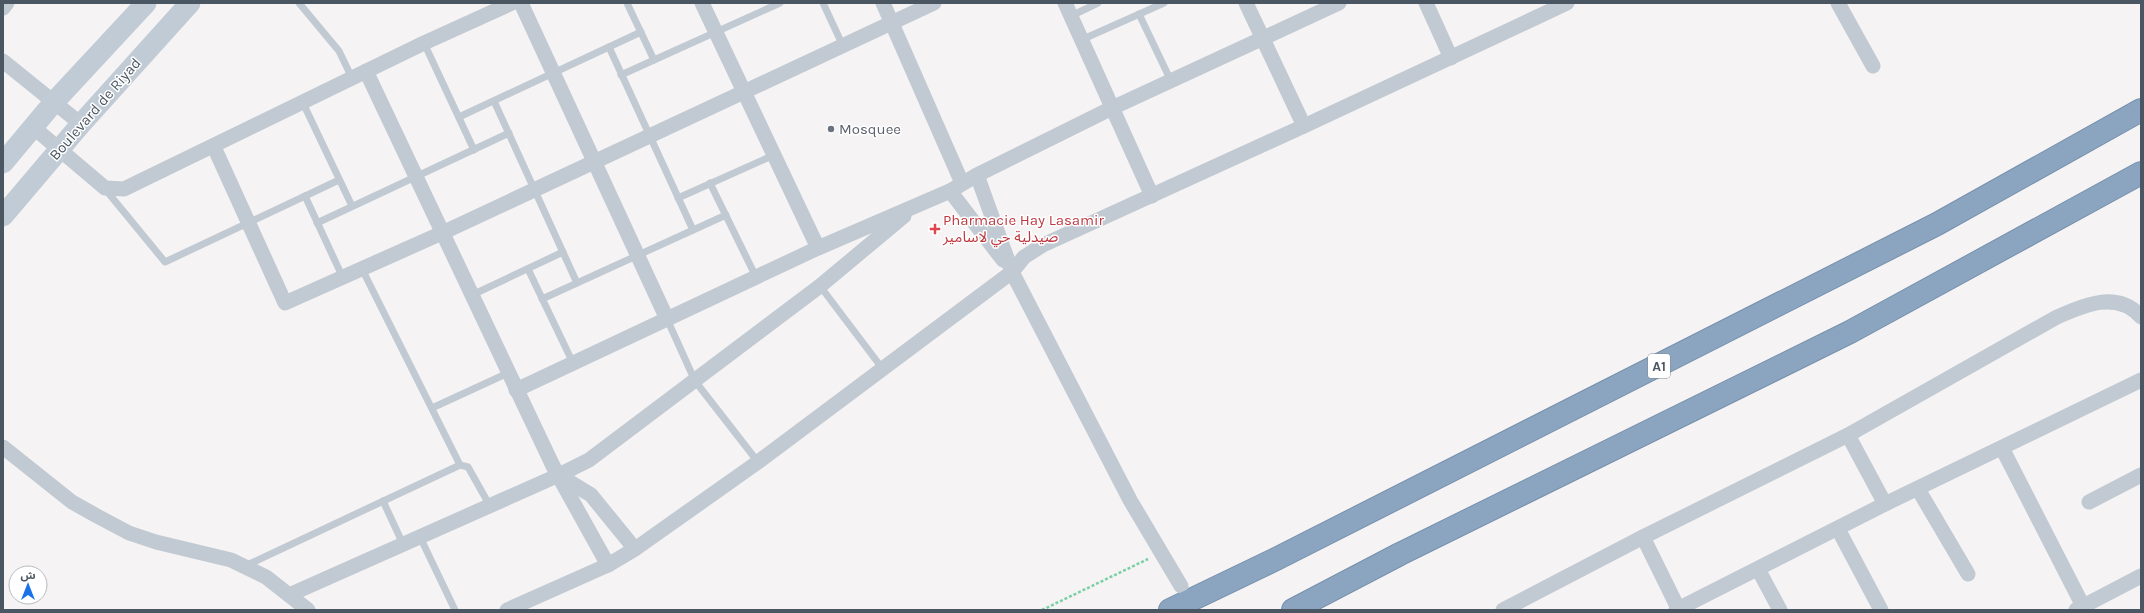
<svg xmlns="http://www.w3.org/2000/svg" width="2144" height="613" font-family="Karla,'Noto Sans Arabic',sans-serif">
<rect width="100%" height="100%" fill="#f5f3f3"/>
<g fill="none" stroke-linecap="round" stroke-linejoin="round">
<g stroke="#7690ad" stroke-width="24">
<g id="highway">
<path d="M1170,610l106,-51 661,-335 204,-114"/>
<path d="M1293,610l107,-56 450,-222 291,-159"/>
</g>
</g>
<path stroke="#7ad0a6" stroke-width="2.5" stroke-dasharray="3 2" stroke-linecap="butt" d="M1042,610l106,-51"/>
<g stroke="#c1cad2" stroke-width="7">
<path d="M299,3l40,48 13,27"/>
<path d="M627,3l27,57 126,-57"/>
<path d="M823,3l20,43"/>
<path d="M1139,14l32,67"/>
<path d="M1071,16l27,-13"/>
<path d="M1081,40l83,-37"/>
<path d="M424,43l50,107"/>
<path d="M609,47l84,183"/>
<path d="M621,75l33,-15"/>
<path d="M494,101l83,182"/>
<path d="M303,103l49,103"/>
<path d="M459,117l182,-85"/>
<path d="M710,183l46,94"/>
<path d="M105,189l60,73 174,-82"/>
<path d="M305,196l38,82"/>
<path d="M678,198l96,-43"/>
<path d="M317,223l192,-90"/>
<path d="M362,269l98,196 8,2 22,39"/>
<path d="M528,269l45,94"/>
<path d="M820,286l62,82"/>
<path d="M472,295l91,-43"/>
<path d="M542,299l184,-84"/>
<path d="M667,319l28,62 63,81"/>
<path d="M432,408l76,-35"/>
<path d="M383,501l20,43"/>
<path d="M420,537l35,73"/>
<path d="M245,566l215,-101"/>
</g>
<g stroke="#c1cad2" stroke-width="15">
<path d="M521,3l146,316"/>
<path d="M702,3l116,245"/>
<path d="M883,3l79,180"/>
<path d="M1065,3l87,193"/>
<path d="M1246,3l58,123"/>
<path d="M1426,3l25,55"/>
<path d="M1838,3l35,63"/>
<path d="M3,8l4,-5"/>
<path d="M3,61l78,63"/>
<path d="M366,71l187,395 55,99"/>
<path d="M33,127l72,61 19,1 300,-146 88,-40"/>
<path d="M214,147l71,156 157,-70 492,-230"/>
<path d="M977,175l35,97 118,228 51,86"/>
<path d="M950,191l53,69"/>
<path d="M516,390l302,-142 132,-57 27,-16 135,-67 227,-105"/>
<path d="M1848,435l37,69"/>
<path d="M3,447l69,55 25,14 32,17 27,9 75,18 35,17 42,33"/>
<path d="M2002,448l83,162"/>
<path d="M560,476l31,19 44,54"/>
<path d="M1918,489l50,85"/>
<path d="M2089,502l52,-27"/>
<path d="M1838,529l43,81"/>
<path d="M1643,537l36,73"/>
<path d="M1758,569l22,41"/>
<path d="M289,595l270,-120 30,-15 231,-174 84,-70"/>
<path d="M507,610l101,-45 27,-16 123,-87 254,-190 12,-15 19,-12 261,-119 263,-123"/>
<path d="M1503,610l140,-73 205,-102 209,-118c27,-12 61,-27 84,0"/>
<path d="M1676,610l209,-106 256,-124"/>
<path d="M2076,610l65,-34"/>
</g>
<g stroke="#c1cbd6" stroke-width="21">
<path d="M3,163l51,-61 92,-99"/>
<path d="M3,216l78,-92 109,-121"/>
</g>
<use href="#highway" stroke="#8ba5c1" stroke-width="22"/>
</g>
<circle fill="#6b7280" stroke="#fff" stroke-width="1.5" cx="831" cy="129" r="4"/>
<path fill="#e0444e" stroke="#fff" stroke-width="1.5" d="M933 223h4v4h4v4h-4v4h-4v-4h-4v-4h4z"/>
<g text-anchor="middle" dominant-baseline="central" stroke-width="3" stroke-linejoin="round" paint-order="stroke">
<rect fill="#fff" stroke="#808990" stroke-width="1" x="1648" y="354" width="22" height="24" rx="3"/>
<g font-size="14" font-weight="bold" fill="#4a5661">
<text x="1659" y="366">A1</text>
</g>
<g font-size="15" fill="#4a5661" stroke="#fff">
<text transform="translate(95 109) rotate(-49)">Boulevard de Riyad</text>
</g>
<g font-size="15" fill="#5b616d" stroke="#fff" text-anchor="start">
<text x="839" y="129">Mosquee</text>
</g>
<g font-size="15" fill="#be3a42" stroke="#fff" text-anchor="start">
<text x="943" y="220">Pharmacie Hay Lasamir<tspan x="943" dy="17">صيدلية حي لاسامير</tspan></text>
</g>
</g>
<rect width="2144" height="613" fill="none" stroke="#4a5661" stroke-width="8"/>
<g transform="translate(28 585)"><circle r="19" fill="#ffffff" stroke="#b7bbc0"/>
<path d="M0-3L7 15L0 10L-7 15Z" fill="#1a73e8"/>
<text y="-6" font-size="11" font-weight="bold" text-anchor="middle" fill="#4a5661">ش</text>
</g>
</svg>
